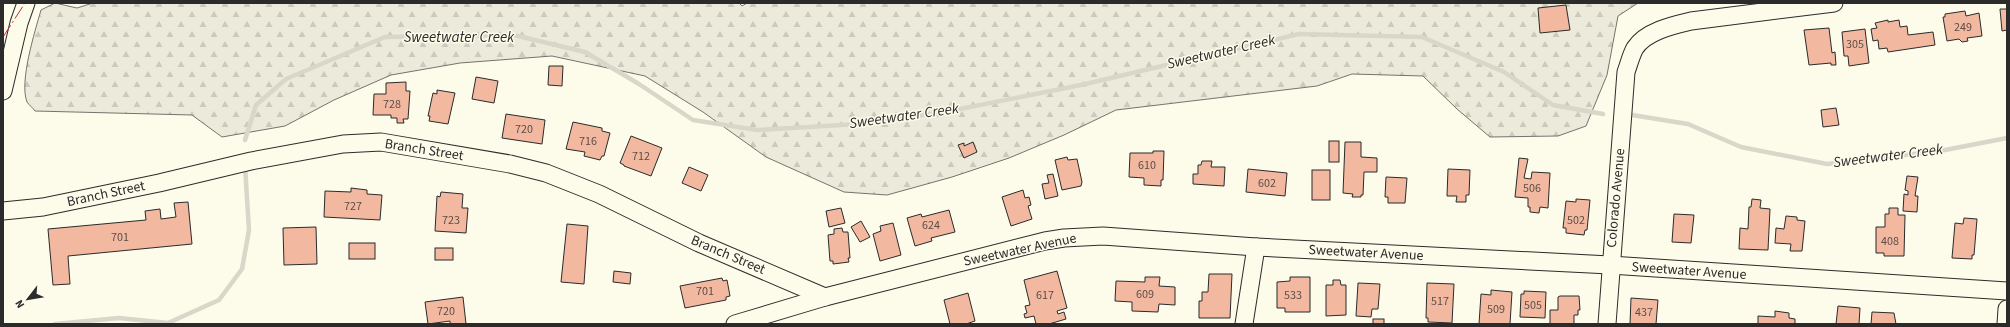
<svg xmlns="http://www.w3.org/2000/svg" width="2010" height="327" font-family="'Source Sans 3',sans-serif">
<defs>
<pattern id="forest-firs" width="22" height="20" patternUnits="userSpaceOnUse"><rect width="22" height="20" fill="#ecebdb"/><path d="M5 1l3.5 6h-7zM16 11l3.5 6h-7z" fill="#cbcabc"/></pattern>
</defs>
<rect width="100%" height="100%" fill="#fdfbea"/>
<path fill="url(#forest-firs)" stroke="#74746e" d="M55,3l22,5 16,-5h646l3,3 5,-3h891l-20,13 -11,59 -21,51 -28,10 -68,1 -33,-28 -34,-33 -71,-2 -35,12 -201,24 -52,25 -55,23 -57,19 -65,18 -43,-3 -78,-35 -63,-45 -58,-36 -93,-20 -92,7 -69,12 -57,25 -49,26 -63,11 -30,-22 -157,-4c-2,-3 -6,-6 -8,-9 -8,-20 8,-71 14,-92z"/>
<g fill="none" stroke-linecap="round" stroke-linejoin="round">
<g stroke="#d8d7c9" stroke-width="4.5">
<path d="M1632,115l56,9 53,23 86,17 113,-13 67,-13"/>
<path d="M245,140l11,-35 30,-26 99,-42 129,-2 71,17 54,32 54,36 64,10 102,-6 91,-13 131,-26 218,-51 123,3 82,35 49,33 50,9"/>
<path d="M55,324l64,-6 49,5 51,-23 23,-31 7,-39 -4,-64"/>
</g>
</g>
<g fill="#f2b8a0" stroke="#2b2b2b">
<path d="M1566,5l4,25 -30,3 -2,-25z"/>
<path d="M2000,9h7v21l-5,1z"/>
<path d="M1965,11l1,5 13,-3 3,23 -15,2 1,3 -6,1 -3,-3 -12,2 -4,-24h2v-3z"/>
<path d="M1888,20v2l11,-2 1,7 7,-1 1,9 25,-3 2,13 -47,7 -1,-4 -8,1 -1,-9 -5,1 -2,-12 6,-1 -2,-5z"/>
<path d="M1829,28l3,25 3,-1 1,13h-5v-2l-22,2 -5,-35z"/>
<path d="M1865,29l4,34 -20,3 -1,-10h-4l-2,-24z"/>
<path d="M549,66h14l-1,20 -14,-1z"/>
<path d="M476,77l22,4 -4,22 -22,-4z"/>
<path d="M406,82v9h4l-2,28h-5l1,4h-7v-5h-6v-3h-18l1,-21h12v-11z"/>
<path d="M437,90l18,3 -7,31 -19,-3 1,-5h-2l5,-23 4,1z"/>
<path d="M1836,108l3,17 -16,2 -2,-17z"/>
<path d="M506,114l39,6 -3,24 -40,-6z"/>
<path d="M573,122l29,6v3l8,2 -6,23h-2l-2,4 -16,-4 1,-4 -19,-3z"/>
<path d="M631,136l31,12 -11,28 -27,-10v-1l-4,-2z"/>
<rect x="1329" y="141" width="10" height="21"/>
<path d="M973,142l4,10 -13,6 -6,-13 6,-2v3z"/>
<path d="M1345,142h16v15l16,1v14h-13l-1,23h-2v2h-9l1,-3 -10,-1z"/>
<path d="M1153,151h11l-1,29h-2v6l-17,-1v-7l-15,-1 1,-24h23z"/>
<path d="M1067,157l1,3 9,-1 5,23 -1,4 -19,4 -7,-30z"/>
<path d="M1519,158l9,1 -4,19 7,1 1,-7 18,1 -2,35 -8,-1 -1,6 -9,-1v-5h-2v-9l-13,-1z"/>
<path d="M1202,161h10l-1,6h14l-1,19 -31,-2v-10h5v-9h3z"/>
<path d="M689,167l19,8 -7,16 -19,-8z"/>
<path d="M1248,169l39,4 -2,23 -39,-4z"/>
<path d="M1448,169l22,1 -1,25h-3v7h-10l1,-6h-10z"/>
<rect x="1312" y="170" width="18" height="30"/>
<path d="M1053,174l5,22 -13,3 -3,-15 7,-1 -2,-8z"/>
<path d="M1907,176l11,1 -3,19h3l-1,16 -14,-1 1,-17 4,1v-4l-3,-1z"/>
<path d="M1386,177l21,1 -2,25h-17v-6h-3z"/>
<path d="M351,188l16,2v4l15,1 -2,25 -56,-3 1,-26 26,1z"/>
<path d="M1023,190l2,8 4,-1 2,8 -3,1 4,13 -21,7 -9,-29z"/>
<path d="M441,192l22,2 -1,14h6l-2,25 -31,-2 2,-35 3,1z"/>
<path d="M1576,199l14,1 -3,30h-2l-1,5 -18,-2v-5h-3l3,-27 10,1z"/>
<path d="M1752,199l9,1 -1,8 10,1 -2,41 -29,-1 1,-21 8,1 1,-22h2z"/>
<path d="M188,202l4,42 -124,12 2,28 -17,1 -5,-56 98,-9 -1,-9 15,-2 1,10 15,-2 -2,-14z"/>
<path d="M841,208l4,15 -16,4 -3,-16z"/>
<path d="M1889,208h9v7h7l-1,41h-20v-3h-8v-26h9v-13h4z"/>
<path d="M949,210l6,22 -24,6 1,3 -17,5 -8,-28 14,-4 1,3z"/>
<path d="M1674,214l20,1 -3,28 -19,-1z"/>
<path d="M1786,216l11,1v3l8,1 -3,30h-12l1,-7 -16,-1 1,-15 8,1z"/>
<path d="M1964,218l13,1 -3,36h-2v4l-20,-1 3,-35 8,1z"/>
<path d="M861,221l9,16 -10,5 -9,-15z"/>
<path d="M893,223l8,32 -21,6 -7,-27 8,-3 -1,-5z"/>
<path d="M567,224l21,2 -4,58 -23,-2z"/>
<path d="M316,227l1,37 -33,1 -1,-37z"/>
<path d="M842,228l1,4h5l2,26h-2l1,4 -16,2v-3h-3l-2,-26 6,-1v-5z"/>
<rect x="349" y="243" width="26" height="16"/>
<rect x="435" y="248" width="18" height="12"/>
<path d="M614,271l17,2 -1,11 -17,-2z"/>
<path d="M1057,271l10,37 -10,3 1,3 6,-2 2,7 -17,5h-13l-2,-8 -9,2 -1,-4 3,-1 -2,-7 5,-1 -6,-25z"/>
<path d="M1209,274h23l-2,44h-31v-17h3v-9h6z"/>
<path d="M1145,277h15l-1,9 16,1v18l-16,-1 -1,8 -26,-1v-9l-17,-1 1,-20 29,1z"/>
<path d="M1290,277h20v35h-25v-4h-8v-26l13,-1z"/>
<path d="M722,278l1,3 4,-1 3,16 -4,1v3l-41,8 -5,-22z"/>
<path d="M1333,280h7l1,5h5v30l-20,1v-31h7z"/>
<path d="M1358,283l22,1 -2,25h-6l-1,8 -15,-1z"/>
<path d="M1427,283l27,1 -2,39 -24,-1v-4h-2z"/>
<path d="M1491,290l21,2 -2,32h-31l2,-30 10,1z"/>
<path d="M1524,291l22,1 -1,26 -25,-1 1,-23h3z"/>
<path d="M968,293l7,28 -9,3h-16l-6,-24z"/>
<path d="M1560,296h19l1,14h-2v5h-4v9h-24v-14h8v-13z"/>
<path d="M463,297l3,27h-16v-3l-22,3 -3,-22z"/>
<path d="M1631,298l27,2 -2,24h-26z"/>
<path d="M1838,306l22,2 -1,16h-23z"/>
<path d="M1775,311l14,2v5l6,1v5h-37v-8l17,1z"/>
<path d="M1872,312l22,1 2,11h-25z"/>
<rect x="1373" y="319" width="11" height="5"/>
</g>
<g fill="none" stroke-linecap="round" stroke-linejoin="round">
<g stroke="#2b2b2b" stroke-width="19">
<g id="minor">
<path d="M3,91l16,-68 7,-20"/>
<path d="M3,211l40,-4 116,-24 92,-22 92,-17 38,-2 129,22 36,9 53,21 100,49 126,54"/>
<path d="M735,324l90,-27 220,-56 19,-3 39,-2 153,11 354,18 397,26"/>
<path d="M1244,324l12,-77"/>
<path d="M1607,324l19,-252c3,-8 5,-17 9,-24 11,-17 39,-23 56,-27l143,-18"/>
<path d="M2006,324l1,-15"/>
</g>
</g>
<use href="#minor" stroke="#fdfbea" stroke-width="17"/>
<path stroke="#c62828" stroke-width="1" stroke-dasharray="14 3 2 3" stroke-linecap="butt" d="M3,37l22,-34"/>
</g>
<g text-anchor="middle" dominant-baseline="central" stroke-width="3" stroke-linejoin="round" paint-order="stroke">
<g font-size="12" fill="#5d4e48">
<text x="1963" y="27">249</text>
<text x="1855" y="44">305</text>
<text x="392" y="104">728</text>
<text x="524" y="129">720</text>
<text x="588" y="141">716</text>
<text x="641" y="156">712</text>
<text x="1147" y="165">610</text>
<text x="1267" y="183">602</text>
<text x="1532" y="188">506</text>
<text x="353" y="206">727</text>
<text x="451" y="220">723</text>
<text x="1576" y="220">502</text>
<text x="931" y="225">624</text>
<text x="120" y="237">701</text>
<text x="1890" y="241">408</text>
<text x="705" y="291">701</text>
<text x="1145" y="294">609</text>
<text x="1045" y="295">617</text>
<text x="1293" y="295">533</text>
<text x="1440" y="301">517</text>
<text x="1533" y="305">505</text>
<text x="1496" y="309">509</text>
<text x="446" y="311">720</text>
<text x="1644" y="312">437</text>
</g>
<g font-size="14" fill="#2b2b2b" stroke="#fdfbea">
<text transform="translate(424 150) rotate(9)">Branch Street</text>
<text transform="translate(106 194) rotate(-12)">Branch Street</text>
<text transform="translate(1616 198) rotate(-85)">Colorado Avenue</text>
<text transform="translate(1020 250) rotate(-12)">Sweetwater Avenue</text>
<text transform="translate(1366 253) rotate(3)">Sweetwater Avenue</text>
<text transform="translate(728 255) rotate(23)">Branch Street</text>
<text transform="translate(1689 271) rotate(4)">Sweetwater Avenue</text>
</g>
<g font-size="15" font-style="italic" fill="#2b2b2b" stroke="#fdfbea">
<text x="459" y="37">Sweetwater Creek</text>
<text transform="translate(1221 52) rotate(-13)">Sweetwater Creek</text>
<text transform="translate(904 116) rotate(-8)">Sweetwater Creek</text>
<text transform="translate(1888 156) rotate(-7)">Sweetwater Creek</text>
</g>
</g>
<rect width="2010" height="327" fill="none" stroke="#2b2b2b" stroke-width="8"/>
<g transform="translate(28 299) rotate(239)" stroke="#fdfbea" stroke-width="3" paint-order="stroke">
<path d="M0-3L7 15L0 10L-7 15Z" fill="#2b2b2b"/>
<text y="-6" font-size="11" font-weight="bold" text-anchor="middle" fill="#2b2b2b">N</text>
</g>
</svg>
